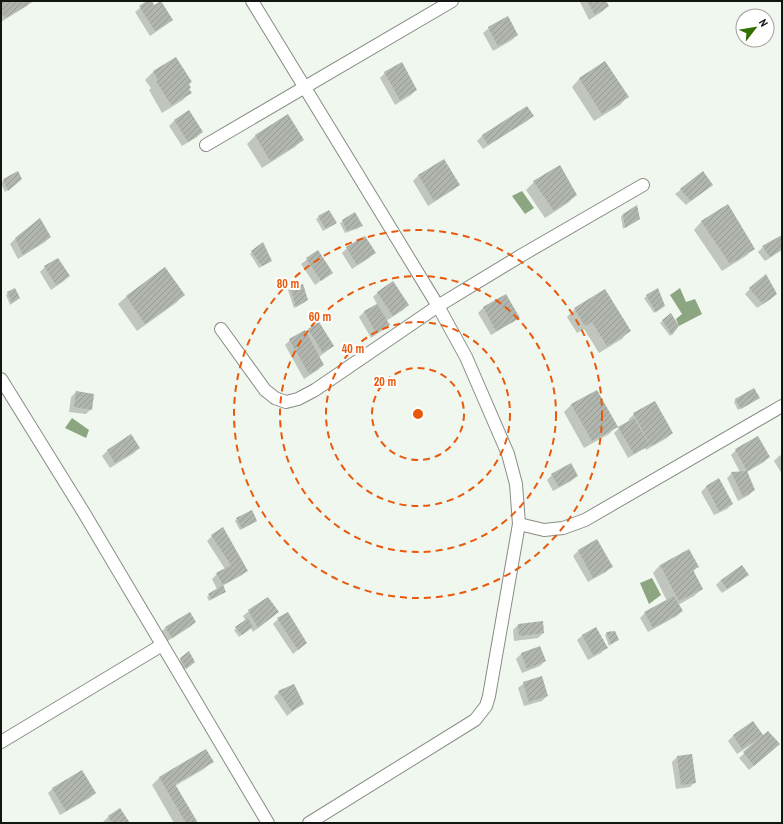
<svg xmlns="http://www.w3.org/2000/svg" width="783" height="824" font-family="'Archivo Narrow',sans-serif">
<defs>
<pattern id="building-hatch" width="6" height="6" patternUnits="userSpaceOnUse"><rect width="6" height="6" fill="#b0b6ae"/><path d="M-1 1l2-2M0 6l6-6M5 7l2-2" fill="none" stroke="#969c95"/></pattern>
</defs>
<rect width="100%" height="100%" fill="#f0f7ee"/>
<g fill="#8ca681">
<path d="M522,191l12,17 -9,6 -13,-18z"/>
<path d="M680,288l6,14 9,-3 7,15 -23,12 -3,-7 6,-5 -12,-19z"/>
<path d="M72,418l17,12 -3,8 -21,-10z"/>
<path d="M652,578l9,17 -12,9 -9,-21z"/>
</g>
<g fill="#0003">
<path d="M1,1h31l-5,5 -26,16z"/>
<path d="M149,1h2l3,5 18,14 -6,5 -16,11 -15,-24z"/>
<path d="M582,1h23l3,5 -5,5 -14,9 -9,-18z"/>
<path d="M489,28l28,7 -5,5 -19,11 -10,-18z"/>
<path d="M176,58l14,34 -7,8 -21,13 -13,-23 2,-2 -6,-8 8,-8z"/>
<path d="M605,62l22,35 -7,8 -26,16 -22,-34 7,-8z"/>
<path d="M401,64l15,26 -5,5 -16,10 -15,-27 5,-5z"/>
<path d="M189,111l13,21 -5,5 -15,9 -13,-20 5,-5z"/>
<path d="M287,116l16,23 -8,8 -33,21 -15,-24 8,-8z"/>
<path d="M532,116l-5,5 -44,28 -6,-8 5,-5z"/>
<path d="M443,161l15,24 -5,5 -25,16 -15,-25 5,-5z"/>
<path d="M560,166l16,29 -8,8 -23,15 -19,-28 8,-8z"/>
<path d="M703,173l8,12 -25,20 -11,-11z"/>
<path d="M4,180l15,1 -14,11 -4,-9z"/>
<path d="M728,206l26,42 -8,8 -24,15 -28,-41 7,-8z"/>
<path d="M354,214l7,11 -2,3 -14,5 -5,-10z"/>
<path d="M623,214l13,7 -13,8 -2,-12z"/>
<path d="M319,217l14,8 -10,6 -7,-12z"/>
<path d="M782,236v14l-17,11 -7,-9 5,-5z"/>
<path d="M50,237l-5,5 -27,17 -8,-15 5,-5z"/>
<path d="M347,248l27,5 -5,5 -17,11 -10,-16z"/>
<path d="M252,252l16,11 -9,5 -9,-14z"/>
<path d="M317,252l14,21 -16,12 -14,-21z"/>
<path d="M45,267l24,9 -5,5 -13,9 -11,-18z"/>
<path d="M165,269l19,26 -8,8 -39,28 -19,-27 8,-7z"/>
<path d="M291,288l14,14 -11,6 -6,-18z"/>
<path d="M750,289l26,5 -5,5 -14,9 -12,-14z"/>
<path d="M378,292l30,13 -5,5 -17,11 2,4 -5,5 -12,8 -12,-21 5,-5 13,-8 -4,-7z"/>
<path d="M8,293l9,7 -7,5 -4,-10z"/>
<path d="M506,295l12,22 -5,5 -22,13 -13,-22 5,-5z"/>
<path d="M647,296l15,12 -8,5 -10,-15z"/>
<path d="M575,309l54,22 -7,8 -23,14 -15,-24 -7,4 -10,-16z"/>
<path d="M671,314l1,20 -2,2 -10,-13z"/>
<path d="M318,323l15,23 -14,11 4,8 -5,5 -14,9 -19,-34 5,-5 15,-7z"/>
<path d="M76,392l15,17 -5,5 -17,-2 2,-15z"/>
<path d="M759,398l-21,12 -4,-8 2,-3z"/>
<path d="M572,404l44,23 -7,7 -25,14 -20,-36z"/>
<path d="M634,414l38,19 -5,5 -21,12 -1,-2 -17,10 -14,-25 5,-5 11,-6 -1,-3z"/>
<path d="M131,435l8,13 -5,5 -24,15 -8,-12 5,-5z"/>
<path d="M736,450l33,7 -5,5 -17,10 7,18 -5,5 -11,6 -11,-23 5,-5 8,-1 -9,-17z"/>
<path d="M782,455v19l-8,-13 5,-5z"/>
<path d="M552,475l25,1 -6,5 -18,10 -6,-11z"/>
<path d="M718,480l14,24 -5,5 -13,6 -13,-23 5,-5z"/>
<path d="M237,519l19,2 -16,9 -5,-9z"/>
<path d="M212,536l35,34 -5,5 -20,11 3,6 -3,2 -13,7 -2,-4 10,-8 -5,-10 5,-5 8,-5 -18,-28z"/>
<path d="M596,540l15,27 -5,5 -18,10 -15,-26 5,-5z"/>
<path d="M660,565l37,2 -4,5 9,17 -8,7 -16,9 4,6 -5,5 -29,16 -8,-14 5,-5 22,-12 -14,-28z"/>
<path d="M747,575l-5,5 -20,13 -6,-8 5,-5z"/>
<path d="M268,599l10,13 -25,20 -2,-4 -12,9 -5,-7 12,-9 -3,-5 6,-5z"/>
<path d="M189,613l6,9 -5,5 -24,15 -6,-9 5,-5z"/>
<path d="M278,619l28,24 -13,11 -20,-30z"/>
<path d="M542,622l1,11 -5,5 -24,3 -1,-11 5,-5z"/>
<path d="M607,633l11,7 -9,6 -4,-11z"/>
<path d="M583,635l23,13 -5,5 -13,7 -11,-20z"/>
<path d="M540,647l5,14 -5,5 -18,7 -6,-14 5,-5z"/>
<path d="M181,659l11,5 -8,6 -6,-9z"/>
<path d="M524,683l23,13 -5,5 -18,5 -6,-18z"/>
<path d="M279,692l24,11 -16,13 -13,-19z"/>
<path d="M753,722l21,27 -25,21 -10,-12 16,-14 -1,-1 -17,11 -9,-13 5,-5z"/>
<path d="M691,755l4,27 -5,5 -14,2 -4,-27 5,-5z"/>
<path d="M212,761l-8,8 -29,17 22,37h-23l-22,-38 8,-8z"/>
<path d="M53,788l42,5 -5,5 -30,17 -12,-22z"/>
<path d="M120,809l8,14h-24l-1,-1 5,-5z"/>
</g>
<g fill="url(#building-hatch)">
<path d="M1,1h33l-29,17 -4,-6z"/>
<path d="M147,1h5l2,4 7,-4 12,19 -18,11 -16,-25z"/>
<path d="M587,1h19l3,5 -14,9z"/>
<path d="M508,16l10,19 -20,11 -10,-19z"/>
<path d="M176,57l16,25 -3,2 2,4 -2,1 3,4 -21,12 -15,-24 2,-1 -5,-9z"/>
<path d="M605,61l24,36 -27,17 -23,-36z"/>
<path d="M402,62l15,28 -17,10 -16,-28z"/>
<path d="M527,106l7,10 -46,29 -6,-10z"/>
<path d="M189,110l14,22 -15,10 -14,-22z"/>
<path d="M288,114l16,26 -34,21 -15,-26z"/>
<path d="M444,159l16,26 -26,16 -16,-26z"/>
<path d="M560,165l17,30 -23,16 -21,-30z"/>
<path d="M18,171l4,8 -14,12 -5,-12z"/>
<path d="M703,171l10,14 -22,16 -11,-12z"/>
<path d="M728,204l27,45 -25,15 -29,-43z"/>
<path d="M637,205l3,14 -15,9 -2,-14z"/>
<path d="M329,210l8,13 -11,6 -8,-13z"/>
<path d="M355,212l8,14 -16,5 -5,-11z"/>
<path d="M40,218l11,19 -28,18 -8,-17z"/>
<path d="M782,235v14l-12,8 -8,-11z"/>
<path d="M365,236l11,17 -19,12 -11,-18z"/>
<path d="M263,242l9,19 -10,5 -11,-15z"/>
<path d="M318,250l15,23 -12,8 -15,-23z"/>
<path d="M58,258l12,18 -14,9 -12,-19z"/>
<path d="M165,267l20,28 -40,29 -19,-28z"/>
<path d="M766,274l11,20 -14,10 -14,-16z"/>
<path d="M393,281l16,24 -16,11 -16,-24z"/>
<path d="M303,284l5,16 -12,7 -6,-20z"/>
<path d="M15,288l5,10 -8,5 -5,-11z"/>
<path d="M658,288l7,18 -9,6 -10,-17z"/>
<path d="M605,289l26,42 -24,15 -15,-24 -7,4 -11,-18z"/>
<path d="M506,294l14,24 -24,13 -13,-24z"/>
<path d="M377,304l13,21 -14,8 -12,-22z"/>
<path d="M671,313l8,13 -7,9 -10,-15z"/>
<path d="M319,322l15,24 -11,7 -15,-24z"/>
<path d="M305,330l19,35 -15,9 -20,-35z"/>
<path d="M754,388l6,10 -19,11 -6,-10z"/>
<path d="M597,390l21,37 -26,14 -21,-37z"/>
<path d="M76,391l18,3 -2,16 -18,-3z"/>
<path d="M655,401l18,32 -22,13 -18,-33z"/>
<path d="M634,418l16,27 -16,9 -16,-27z"/>
<path d="M131,434l9,14 -25,15 -8,-13z"/>
<path d="M758,436l12,21 -23,14 -12,-22z"/>
<path d="M571,463l7,13 -19,11 -8,-13z"/>
<path d="M747,471l8,19 -12,7 -12,-25z"/>
<path d="M719,478l14,26 -14,7 -13,-25z"/>
<path d="M252,510l5,11 -15,8 -6,-11z"/>
<path d="M223,527l25,44 -25,14 -7,-12 15,-8 -20,-30z"/>
<path d="M597,539l16,28 -20,11 -15,-28z"/>
<path d="M689,549l10,18 -6,3 10,19 -24,12 -19,-36z"/>
<path d="M742,565l7,10 -22,14 -6,-9z"/>
<path d="M223,585l3,7 -15,7 -3,-5z"/>
<path d="M674,596l9,15 -30,17 -9,-16z"/>
<path d="M268,597l11,15 -21,16 -10,-18z"/>
<path d="M190,612l6,10 -24,16 -7,-11z"/>
<path d="M288,612l19,31 -9,7 -21,-32z"/>
<path d="M248,618l5,9 -11,8 -7,-8z"/>
<path d="M543,621l1,12 -25,3 -1,-12z"/>
<path d="M596,627l12,21 -15,7 -11,-20z"/>
<path d="M615,631l4,9 -8,4 -5,-12z"/>
<path d="M540,646l6,15 -19,8 -6,-16z"/>
<path d="M189,651l6,11 -9,7 -6,-11z"/>
<path d="M542,676l6,20 -19,6 -6,-20z"/>
<path d="M294,684l10,20 -12,7 -14,-20z"/>
<path d="M753,721l10,14 -21,14 -9,-14z"/>
<path d="M768,731l12,13 -26,22 -11,-14z"/>
<path d="M206,749l8,13 -39,22 23,39h-12l-27,-46z"/>
<path d="M692,754l4,29 -15,2 -4,-29z"/>
<path d="M82,770l14,23 -30,18 -14,-23z"/>
<path d="M120,808l10,15h-18l-4,-7z"/>
</g>
<g fill="none" stroke-linecap="round" stroke-linejoin="round">
<g stroke="#888d85" stroke-width="14">
<g id="street">
<path d="M252,1l186,305 28,51 42,97 8,30 3,40"/>
<path d="M206,145l246,-144"/>
<path d="M221,329l44,61 10,8 11,4 12,-3 17,-9 123,-84 84,-51 121,-70"/>
<path d="M1,379l83,134 184,310"/>
<path d="M1,742l161,-97"/>
<path d="M309,823l166,-103 11,-14 3,-10 30,-172 25,6 19,-2 22,-8 197,-114"/>
</g>
</g>
<use href="#street" stroke="#fff" stroke-width="12"/>
</g>
<g fill="none" stroke="#e8590c" stroke-width="2" stroke-dasharray="7 5">
<circle cx="418" cy="414" r="46"/>
<circle cx="418" cy="414" r="92"/>
<circle cx="418" cy="414" r="138"/>
<circle cx="418" cy="414" r="184"/>
</g>
<circle cx="418" cy="414" r="6" fill="#e8590c" stroke="#fff" stroke-width="2"/>
<g font-size="12" text-anchor="middle" font-weight="bold" fill="#e8590c" stroke="#fff" stroke-width="4" stroke-linejoin="round" paint-order="stroke">
<text x="288" y="288">80 m</text>
<text x="320" y="321">60 m</text>
<text x="353" y="353">40 m</text>
<text x="385" y="386">20 m</text>
</g>
<rect width="783" height="824" fill="none" stroke="#131512" stroke-width="4"/>
<g transform="translate(755 28) rotate(59)"><circle r="19" fill="#ffffff" stroke="#a1a1a0"/>
<path d="M0-3L7 15L0 10L-7 15Z" fill="#326e00"/>
<text y="-6" font-size="11" font-weight="bold" text-anchor="middle" fill="#131512">N</text>
</g>
</svg>
